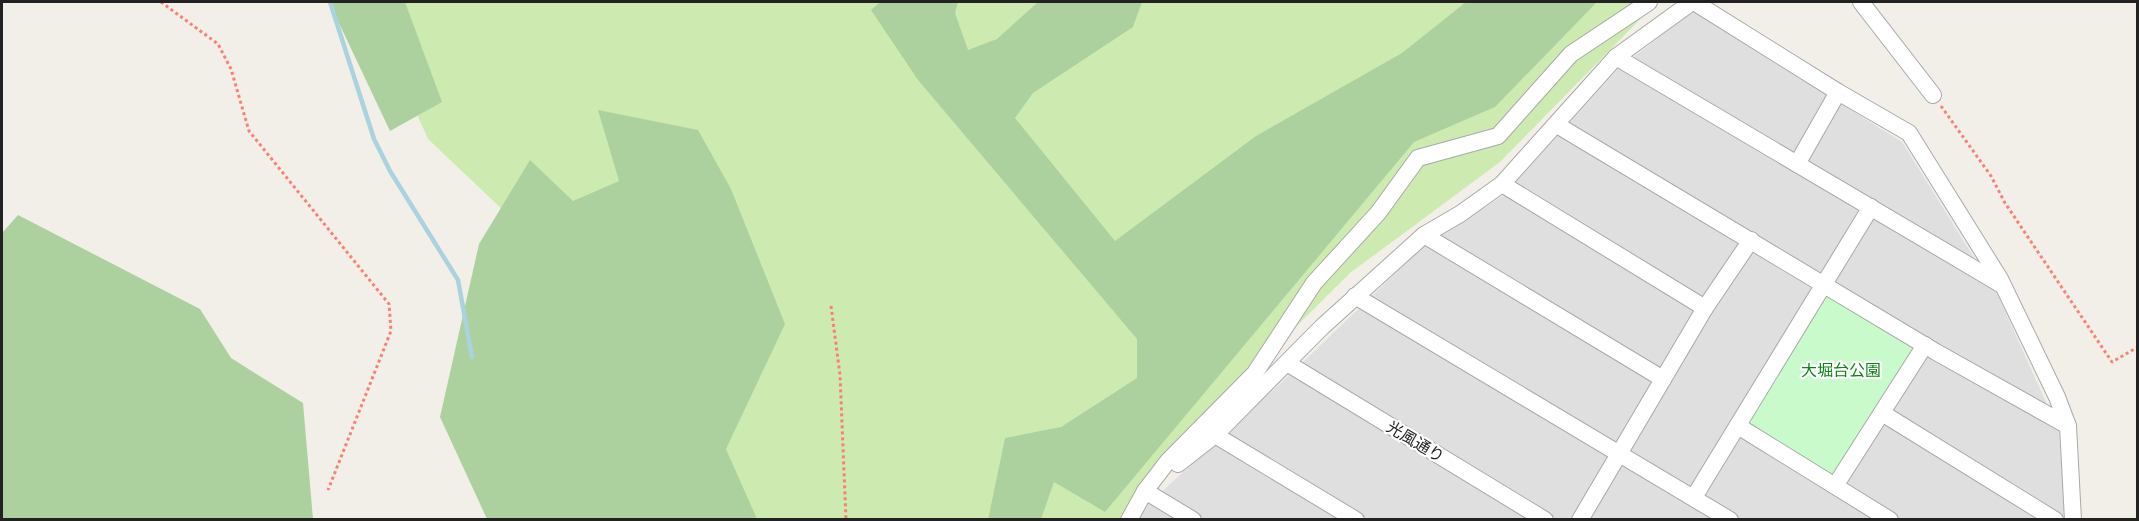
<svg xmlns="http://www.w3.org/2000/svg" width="2139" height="521" font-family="Commissioner,'Noto Sans JP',sans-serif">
<rect width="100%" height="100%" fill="#f2efe9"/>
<path fill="#e0dfdf" d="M1693,11l209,131 96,154 61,135 7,88 -928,1 8,-14 135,-123 142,-136 81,-52 114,-126z"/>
<path fill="#cdebb0" d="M367,2h1290l-157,160 -150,111 -150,149 -73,98 -625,-1 24,-287 -98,-93z"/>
<g fill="#add19e">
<path d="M329,2h76l37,100 -52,29z"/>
<path d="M880,2h78l-3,11 13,37 29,-11 41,-37h104l-9,25 -100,66 -18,25 100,123 141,-105 146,-83 64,-51h131l-102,105 -81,35 -309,370 -51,-30 -13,37 -53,1 17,-82 56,-11 76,-49v-39l-219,-259 -47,-70z"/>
<path d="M598,110l100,20 33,59 54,135 -59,125 31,70h-270l-47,-102 39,-173 51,-84 43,41 46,-20z"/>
<path d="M18,215l182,94 31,49 72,45 10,116h-311v-286z"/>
</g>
<path fill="#c8facc" d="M1825,283l100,62 -90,141 -97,-60z"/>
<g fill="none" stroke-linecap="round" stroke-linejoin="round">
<path stroke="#aad3df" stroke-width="4.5" d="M330,2l44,137 16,32 68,109 14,77"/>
<g stroke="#a9a9a9" stroke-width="18">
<g id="minor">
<path d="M1694,2l144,90 71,41 91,146 57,118 11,29 5,94"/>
<path d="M1861,2l72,93"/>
<path d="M1616,57l386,228"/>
<path d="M1557,125l379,227 132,74"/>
<path d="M1797,164l41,-72"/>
<path d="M1502,184l203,124"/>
<path d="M1424,235l239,144"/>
<path d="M1355,296l375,224"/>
<path d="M1287,363l258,157"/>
<path d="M1882,413l173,107"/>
<path d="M1738,426l152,94"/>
<path d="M1215,435l141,85"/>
<path d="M1178,464l37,-29 107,-108 102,-92 36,-21 42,-30 114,-127 76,-55"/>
<path d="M1835,486l90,-141"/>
<path d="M1145,491l48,29"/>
<path d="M1694,497l177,-290"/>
<path d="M1129,520l16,-29 23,-30 87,-88 59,-90 64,-70 40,-55 80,-22 73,-82 78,-52"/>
<path d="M1580,520l125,-212 46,-68"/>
</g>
</g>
<g stroke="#fa8072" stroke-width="3" stroke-dasharray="3 3" stroke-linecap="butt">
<path d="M161,2l57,42 13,25 18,62 140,173 2,27 -63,159"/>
<path d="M1941,106l50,70 14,27 107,159 26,-15"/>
<path d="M831,306l9,69 6,145"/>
</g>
<use href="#minor" stroke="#fff" stroke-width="16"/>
</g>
<g text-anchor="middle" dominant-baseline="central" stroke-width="4.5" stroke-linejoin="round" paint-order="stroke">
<g font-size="16" fill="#0c8416" stroke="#fff">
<text x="1841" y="369">大堀台公園</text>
</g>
<g font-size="16" fill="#222" stroke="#fff">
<text transform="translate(1416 441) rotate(31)">光風通り</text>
</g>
</g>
<rect width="2139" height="521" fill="none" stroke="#222222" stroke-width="6"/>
</svg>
